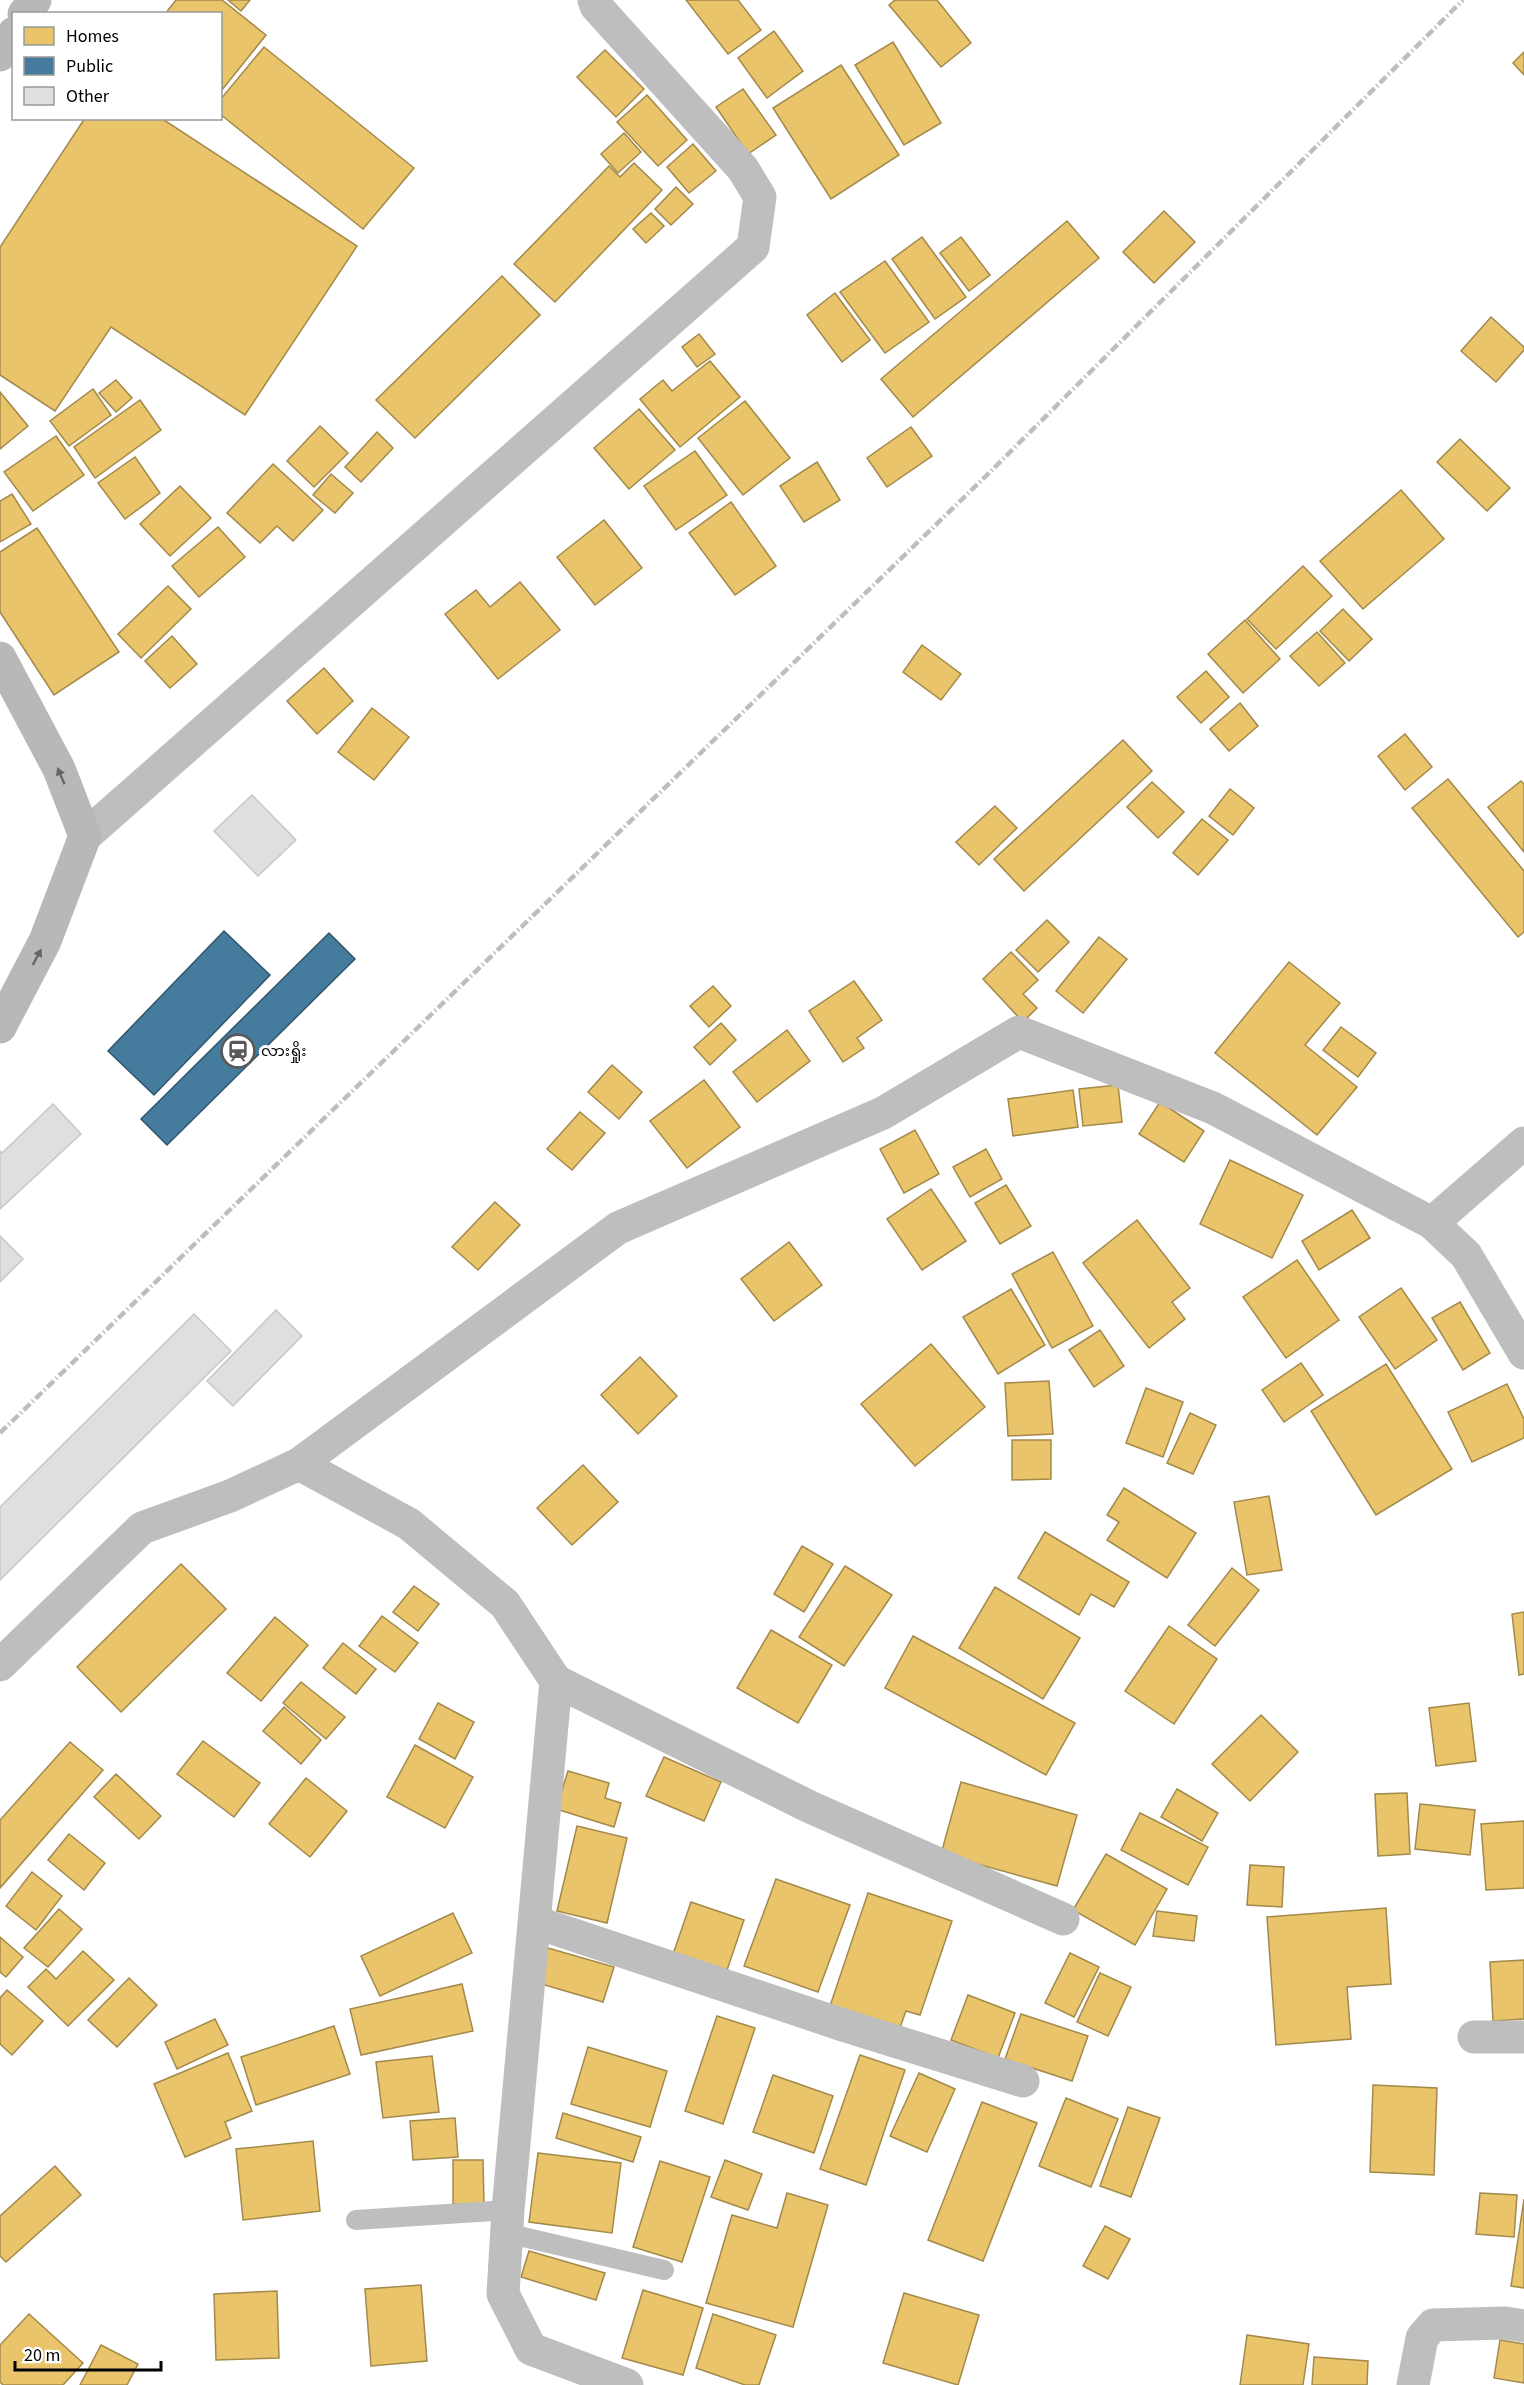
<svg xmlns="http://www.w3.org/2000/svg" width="1524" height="2385" font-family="'Source Sans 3','Noto Sans Myanmar',sans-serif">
<rect width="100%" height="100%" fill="#fff"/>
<g fill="#e9c46a" stroke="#a3894a" stroke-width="1.5">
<path d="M176,0h46l44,35 -44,55 -2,-76h-55z"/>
<path d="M228,0h22l-9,11z"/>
<path d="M686,0h52l23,30 -33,24z"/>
<path d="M895,0h42l34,43 -30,24 -52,-62z"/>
<path d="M774,31l29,40 -36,27 -29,-40z"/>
<path d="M893,42l48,81 -37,22 -49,-80z"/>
<path d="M264,47l150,121 -51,61 -143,-115v-14z"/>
<path d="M605,50l39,39 -28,28 -39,-40z"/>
<path d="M1524,52v23l-11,-12z"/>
<path d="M841,65l58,90 -68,44 -58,-91z"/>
<path d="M743,89l33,46 -28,19 -32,-47z"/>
<path d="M647,95l40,45 -29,26 -41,-44z"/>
<path d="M85,118h76l196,128 -112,169 -134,-88 -56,84 -55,-36v-128z"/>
<path d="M624,133l17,19 -23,21 -17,-19z"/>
<path d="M693,144l23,27 -27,22 -22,-26z"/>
<path d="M634,163l28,27 -107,112 -41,-38 95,-98 11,11z"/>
<path d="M676,187l17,17 -22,21 -16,-16z"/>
<path d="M1164,211l31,31 -41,41 -31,-31z"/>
<path d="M651,213l13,13 -18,17 -13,-14z"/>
<path d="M1067,221l32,37 -186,159 -32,-38z"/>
<path d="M922,237l44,60 -31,22 -43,-60z"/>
<path d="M961,237l29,38 -21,16 -29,-38z"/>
<path d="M885,261l44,61 -44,31 -45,-61z"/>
<path d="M502,276l38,39 -125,123 -39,-38z"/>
<path d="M835,293l35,47 -28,22 -35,-47z"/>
<path d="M1491,317l33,30v3l-28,32 -35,-31z"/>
<path d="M699,334l16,20 -18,13 -15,-20z"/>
<path d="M710,361l30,36 -60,50 -40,-48 23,-19 9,11z"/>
<path d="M116,380l16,18 -16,14 -17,-19z"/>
<path d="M93,389l18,26 -42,31 -19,-25z"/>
<path d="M0,392l28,34 -28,23z"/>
<path d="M140,400l21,30 -66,48 -21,-31z"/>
<path d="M745,401l45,57 -47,37 -45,-57z"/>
<path d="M639,409l36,41 -46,39 -35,-41z"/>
<path d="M320,426l28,27 -34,34 -27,-26z"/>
<path d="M911,427l21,29 -45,31 -20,-29z"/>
<path d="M377,432l16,16 -32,34 -16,-15z"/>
<path d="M56,436l28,39 -51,36 -29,-39z"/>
<path d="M1460,439l50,49 -23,23 -50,-49z"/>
<path d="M695,451l32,44 -51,35 -32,-44z"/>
<path d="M135,457l25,36 -35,26 -27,-36z"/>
<path d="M817,462l23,38 -36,22 -24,-36z"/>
<path d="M273,464l50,46 -30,31 -16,-15 -17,17 -33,-30z"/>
<path d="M331,474l22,19 -18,20 -22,-18z"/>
<path d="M180,486l31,32 -41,38 -30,-32z"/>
<path d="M1401,490l43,49 -81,70 -43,-48z"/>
<path d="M12,494l19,30 -31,18v-41z"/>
<path d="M731,502l45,64 -41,29 -46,-62z"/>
<path d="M604,520l38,48 -47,37 -38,-48z"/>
<path d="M218,527l27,30 -46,40 -27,-31z"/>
<path d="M37,528l82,124 -65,43 -54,-83v-60z"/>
<path d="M1303,566l29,30 -56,53 -29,-30z"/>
<path d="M520,582l40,48 -62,49 -53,-65 31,-24 14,17z"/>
<path d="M168,586l23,23 -50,49 -23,-24z"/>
<path d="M1343,609l29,30 -23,22 -29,-30z"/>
<path d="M1245,620l35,39 -37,34 -35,-39z"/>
<path d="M1317,632l28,31 -26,23 -29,-30z"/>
<path d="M172,636l25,28 -27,24 -25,-27z"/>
<path d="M922,645l39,29 -20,26 -38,-28z"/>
<path d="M324,668l29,33 -36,33 -30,-33z"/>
<path d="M1206,671l23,26 -28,26 -24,-26z"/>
<path d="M1240,703l18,23 -29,25 -19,-22z"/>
<path d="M372,708l37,29 -35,43 -36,-28z"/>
<path d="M1405,734l27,33 -27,23 -27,-34z"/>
<path d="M1123,740l29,31 -128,120 -30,-32z"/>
<path d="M1448,779l76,92v61l-6,5 -106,-129z"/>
<path d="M1521,781l3,3v68l-36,-45z"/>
<path d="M1152,782l32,30 -26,26 -31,-31z"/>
<path d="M1230,789l24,19 -21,27 -24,-19z"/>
<path d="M995,806l22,22 -38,37 -23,-23z"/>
<path d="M1202,819l26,21 -30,35 -25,-22z"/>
<path d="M1047,920l22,22 -31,30 -22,-22z"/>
<path d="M1099,937l28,22 -44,54 -27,-22z"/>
<path d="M1011,952l27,28 -15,14 14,14 -14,14 -40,-43z"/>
<path d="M1289,962l51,41 -35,42 52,42 -40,48 -102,-82z"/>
<path d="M854,981l28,39 -25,18 7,10 -21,14 -34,-51z"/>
<path d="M713,986l18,20 -22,21 -19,-21z"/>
<path d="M721,1023l15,17 -26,25 -16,-18z"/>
<path d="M1341,1027l35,26 -18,24 -35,-27z"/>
<path d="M787,1030l23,31 -53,41 -24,-30z"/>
<path d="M612,1065l30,27 -23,27 -31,-27z"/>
<path d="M704,1080l36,47 -53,41 -37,-47z"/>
<path d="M1118,1085l4,37 -39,4 -4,-37z"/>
<path d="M1073,1090l5,37 -65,9 -5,-37z"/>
<path d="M1160,1102l44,29 -20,31 -45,-28z"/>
<path d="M580,1112l25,21 -33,37 -25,-21z"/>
<path d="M915,1130l24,44 -35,19 -24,-44z"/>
<path d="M986,1149l16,30 -32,18 -17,-30z"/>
<path d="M1230,1160l73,35 -31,63 -72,-34z"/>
<path d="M1006,1185l25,41 -31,18 -25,-41z"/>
<path d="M931,1189l35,52 -44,29 -35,-51z"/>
<path d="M495,1202l25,23 -42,45 -26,-23z"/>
<path d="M1352,1210l18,28 -51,32 -17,-29z"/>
<path d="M1137,1220l53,68 -18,14 13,17 -36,29 -66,-85z"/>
<path d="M789,1242l33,43 -48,36 -33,-42z"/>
<path d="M1053,1252l40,74 -41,22 -40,-74z"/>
<path d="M1297,1260l42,60 -53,38 -43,-61z"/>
<path d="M1401,1288l36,52 -42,29 -36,-52z"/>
<path d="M1011,1289l34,56 -47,29 -35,-57z"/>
<path d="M1460,1302l30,51 -27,17 -31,-52z"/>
<path d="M1100,1330l24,36 -30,21 -25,-37z"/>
<path d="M931,1344l54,63 -70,59 -54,-62z"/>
<path d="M640,1357l37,39 -39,38 -37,-39z"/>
<path d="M1301,1363l22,32 -39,27 -22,-32z"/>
<path d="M1386,1364l66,105 -76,46 -65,-104z"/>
<path d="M1049,1381l4,53 -45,2 -3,-53z"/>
<path d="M1507,1384l17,35v19l-52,24 -24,-50z"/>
<path d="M1146,1388l37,14 -20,55 -37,-14z"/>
<path d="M1190,1413l26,12 -23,49 -26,-11z"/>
<path d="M1012,1440h39v39l-39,1z"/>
<path d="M583,1465l35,37 -46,43 -35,-37z"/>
<path d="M1124,1488l72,45 -29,45 -60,-38 12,-18 -12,-7z"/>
<path d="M1269,1496l13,74 -35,5 -13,-73z"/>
<path d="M1045,1532l84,50 -15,25 -23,-13 -12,21 -61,-37z"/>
<path d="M802,1546l31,18 -29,48 -30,-18z"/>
<path d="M181,1564l45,45 -105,103 -44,-45z"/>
<path d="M845,1566l47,29 -48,71 -45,-29z"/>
<path d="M1232,1568l27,22 -44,56 -27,-21z"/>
<path d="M414,1586l25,18 -21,27 -25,-19z"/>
<path d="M995,1587l85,51 -37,61 -84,-51z"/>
<path d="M1524,1612v62l-5,1 -7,-61z"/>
<path d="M382,1616l36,27 -23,29 -36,-26z"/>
<path d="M275,1617l33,28 -47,56 -34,-28z"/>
<path d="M1169,1626l48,33 -43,65 -49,-33z"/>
<path d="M771,1630l61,35 -34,58 -61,-35z"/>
<path d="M913,1636l162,87 -29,52 -161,-87z"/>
<path d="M343,1643l33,26 -20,25 -33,-26z"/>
<path d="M301,1682l44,35 -19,22 -43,-36z"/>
<path d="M438,1703l36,19 -19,37 -36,-20z"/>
<path d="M1469,1703l7,58 -40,5 -7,-58z"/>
<path d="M284,1707l37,33 -20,24 -38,-33z"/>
<path d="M1261,1715l37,37 -48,49 -38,-37z"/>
<path d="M203,1741l57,42 -26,34 -57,-43z"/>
<path d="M70,1742l33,28 -103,118v-68z"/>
<path d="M415,1745l58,32 -28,51 -58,-31z"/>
<path d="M664,1757l57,25 -17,39 -58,-25z"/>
<path d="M568,1771l41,12 -4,15 16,5 -7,24 -58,-18z"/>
<path d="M116,1774l45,42 -22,23 -45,-42z"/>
<path d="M306,1778l41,33 -37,46 -41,-33z"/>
<path d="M961,1782l116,33 -20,71 -116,-32z"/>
<path d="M1177,1789l41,24 -16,28 -41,-24z"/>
<path d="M1407,1793l3,61 -32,2 -3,-62z"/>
<path d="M1420,1804l55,6 -5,45 -55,-6z"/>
<path d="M1140,1813l68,34 -20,38 -67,-35z"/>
<path d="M1524,1821v67l-38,2 -5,-66z"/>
<path d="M577,1826l50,12 -20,85 -50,-12z"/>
<path d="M69,1834l36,29 -21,27 -36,-30z"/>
<path d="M1106,1854l61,35 -32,56 -62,-35z"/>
<path d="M1250,1865l34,2 -2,40 -35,-2z"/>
<path d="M32,1872l30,24 -26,34 -30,-24z"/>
<path d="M776,1879l74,26 -32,87 -74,-26z"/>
<path d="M868,1893l84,28 -32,94 -14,-4 -8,22 -69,-24z"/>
<path d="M691,1902l53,18 -19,56 -53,-19z"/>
<path d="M1386,1908l5,76 -44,3 4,52 -75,6 -9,-128z"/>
<path d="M59,1909l23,20 -34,38 -24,-19z"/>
<path d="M1157,1911l40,5 -3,25 -41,-5z"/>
<path d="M453,1913l19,40 -92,43 -19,-40z"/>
<path d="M0,1937l23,20 -17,20 -6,-5z"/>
<path d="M548,1948l66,19 -11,35 -65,-19z"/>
<path d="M83,1951l31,29 -46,46 -40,-39 18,-18 10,10z"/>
<path d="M1070,1953l29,14 -25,50 -29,-14z"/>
<path d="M1524,1960v59l-31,2 -3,-59z"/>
<path d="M1100,1973l31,14 -23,49 -31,-14z"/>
<path d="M129,1978l28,27 -40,42 -29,-27z"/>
<path d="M462,1984l11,47 -112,24 -11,-46z"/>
<path d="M7,1990l36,31 -31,34 -12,-11v-46z"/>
<path d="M968,1995l47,18 -17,45 -47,-18z"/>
<path d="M1021,2014l67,22 -16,45 -67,-22z"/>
<path d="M717,2016l38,12 -32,96 -38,-13z"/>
<path d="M215,2019l13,26 -51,24 -12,-27z"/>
<path d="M334,2026l16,48 -94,31 -15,-48z"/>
<path d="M588,2047l79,24 -17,56 -79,-23z"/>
<path d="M228,2053l24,58 -27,11 6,16 -46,19 -31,-73z"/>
<path d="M860,2055l45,15 -39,115 -46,-16z"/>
<path d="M432,2056l7,56 -56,6 -7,-56z"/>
<path d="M919,2073l36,16 -28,63 -37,-16z"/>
<path d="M773,2075l60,21 -19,57 -61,-21z"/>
<path d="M1373,2085l64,3 -3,87 -64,-3z"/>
<path d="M1066,2098l52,21 -27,68 -52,-21z"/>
<path d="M982,2102l55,21 -54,138 -55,-21z"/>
<path d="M1128,2107l32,11 -29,79 -31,-11z"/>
<path d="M563,2113l78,24 -8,25 -77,-24z"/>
<path d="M455,2118l3,39 -45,3 -3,-39z"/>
<path d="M313,2141l7,70 -77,9 -7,-71z"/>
<path d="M538,2153l83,10 -9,70 -83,-11z"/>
<path d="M453,2160h30l1,44h-31z"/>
<path d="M725,2160l37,14 -14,36 -37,-13z"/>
<path d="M660,2161l50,16 -28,85 -49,-15z"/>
<path d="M55,2166l26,29 -75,67 -6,-6v-40z"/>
<path d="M787,2193l41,12 -35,122 -87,-24 26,-88 45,13z"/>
<path d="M1480,2193l37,2 -3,42 -38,-3z"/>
<path d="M1524,2199v89l-13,-2z"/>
<path d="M1105,2226l25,13 -22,40 -25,-13z"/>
<path d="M529,2251l76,22 -9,27 -75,-23z"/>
<path d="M421,2285l6,76 -56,5 -6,-77z"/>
<path d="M643,2290l60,18 -20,67 -61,-17z"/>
<path d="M277,2291l2,67 -63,2 -2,-66z"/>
<path d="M904,2293l75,22 -21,70 -75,-22z"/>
<path d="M29,2314l54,49 -20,22h-60l-3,-3v-37z"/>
<path d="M713,2314l63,21 -17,50h-14l-49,-17z"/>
<path d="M1247,2335l62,9 -6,41h-63z"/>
<path d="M1500,2340l24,4v39l-30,-5z"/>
<path d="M101,2345l37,19 -11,21h-47z"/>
<path d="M1314,2357l54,4 -1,24h-55z"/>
</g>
<g fill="#457b9d" stroke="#30566e" stroke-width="1.5">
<path d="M224,931l46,44 -116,120 -46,-44z"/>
<path d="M329,933l26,26 -188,186 -26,-26z"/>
</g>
<g fill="#dfdfdf" stroke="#c7c7c7" stroke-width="1.5">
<path d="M252,795l44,45 -38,36 -44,-45z"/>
<path d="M53,1104l28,30 -81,75v-58l2,2z"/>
<path d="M0,1236l23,23 -23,23z"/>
<path d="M276,1310l26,26 -69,70 -26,-25z"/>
<path d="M194,1314l37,37 -231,229v-73z"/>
</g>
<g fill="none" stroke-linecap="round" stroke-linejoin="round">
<g stroke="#bebebe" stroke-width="20">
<path d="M356,2220l152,-10"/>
<path d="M506,2233l158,37"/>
</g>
<g stroke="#bebebe" stroke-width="33">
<path d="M85,836l668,-589 7,-50 -17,-28 -147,-163 -2,-6"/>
<path d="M1432,1223l92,-80"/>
<path d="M299,1464l110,60 96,80 51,77 -48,529 -5,84 28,55 96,36"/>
<path d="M0,1665l142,-137 88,-32 69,-32 319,-236 265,-115 136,-81 194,76 219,115 34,32 58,98"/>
<path d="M556,1681l254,126 253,112"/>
<path d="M535,1922l308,103 180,56"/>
<path d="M1474,2037h50"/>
<path d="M1413,2385l9,-47 11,-13 72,-2 19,3"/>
</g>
<g stroke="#b8b8b8" stroke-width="33">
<path d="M24,14l11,-14"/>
<path d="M0,55l14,-22"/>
<path d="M0,658l59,111 26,67 -40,105 -45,86"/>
</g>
<path stroke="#bebebe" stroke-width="4.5" stroke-dasharray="9 3 1.5 3" stroke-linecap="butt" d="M0,1433l985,-956 478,-477"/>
</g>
<defs><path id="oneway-solid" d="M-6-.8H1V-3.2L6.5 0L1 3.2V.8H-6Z" transform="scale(1.5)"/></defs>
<g fill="#656565">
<use href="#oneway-solid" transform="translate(61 776) rotate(-113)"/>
<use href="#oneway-solid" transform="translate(37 957) rotate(-62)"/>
</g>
<defs>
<g id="station-ring" transform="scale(1.725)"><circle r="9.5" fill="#fff" stroke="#595959" stroke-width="1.5"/><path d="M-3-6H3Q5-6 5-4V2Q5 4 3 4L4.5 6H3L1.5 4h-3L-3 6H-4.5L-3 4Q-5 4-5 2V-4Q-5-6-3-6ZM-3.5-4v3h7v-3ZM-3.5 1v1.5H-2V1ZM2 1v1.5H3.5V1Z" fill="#595959"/></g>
</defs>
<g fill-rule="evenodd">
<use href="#station-ring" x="238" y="1051"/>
</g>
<g text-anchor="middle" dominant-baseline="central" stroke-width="6" stroke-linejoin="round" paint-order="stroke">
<g font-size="15" fill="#000" stroke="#fff" text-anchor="start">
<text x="261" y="1051">လားရှိုး</text>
</g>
</g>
<rect x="12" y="12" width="210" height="108" fill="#ffffff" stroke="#999999" stroke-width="1.5"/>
<rect x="24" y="27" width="30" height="18" fill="#e9c46a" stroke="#999999" stroke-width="1.5"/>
<text x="66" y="42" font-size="18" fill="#000000">Homes</text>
<rect x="24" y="57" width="30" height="18" fill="#457b9d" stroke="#999999" stroke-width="1.5"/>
<text x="66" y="72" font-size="18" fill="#000000">Public</text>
<rect x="24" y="87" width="30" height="18" fill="#dfdfdf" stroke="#999999" stroke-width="1.5"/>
<text x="66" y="102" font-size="18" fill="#000000">Other</text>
<path d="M15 2361v9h146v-9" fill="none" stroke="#000000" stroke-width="3"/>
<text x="24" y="2361" font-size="18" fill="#000000" stroke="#ffffff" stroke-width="4.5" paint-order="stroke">20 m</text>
</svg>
